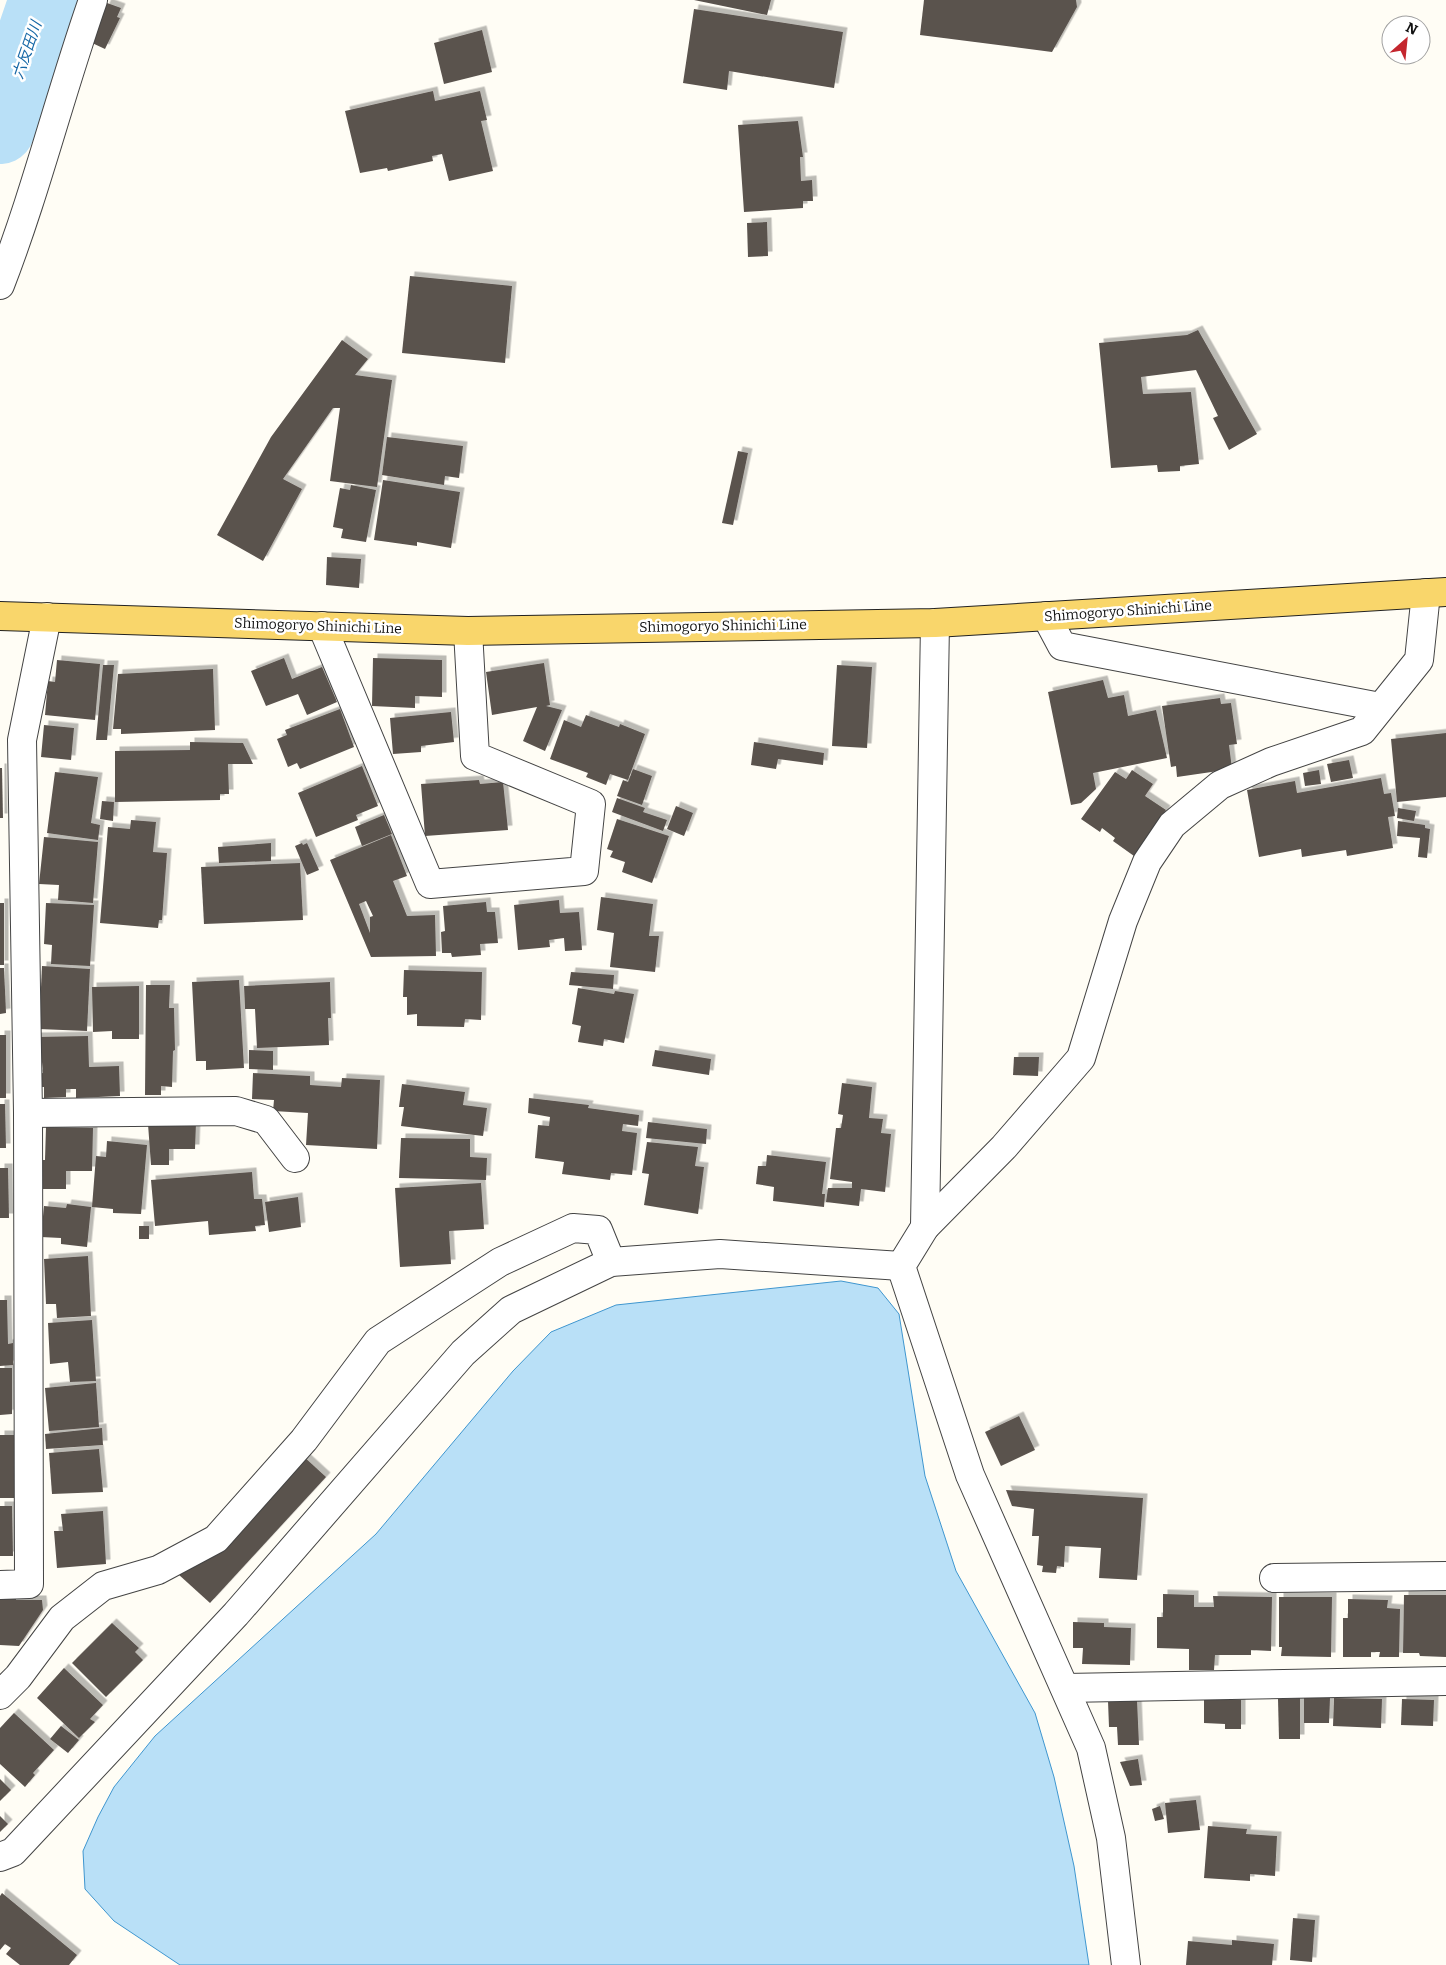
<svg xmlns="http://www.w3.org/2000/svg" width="1446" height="1965" font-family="Bitter,'Noto Sans JP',serif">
<defs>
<filter id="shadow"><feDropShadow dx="4.5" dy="-4.5" stdDeviation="0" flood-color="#0004"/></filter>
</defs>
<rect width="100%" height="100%" fill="#fffdf5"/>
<path fill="#b9e0f7" stroke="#3f96cf" d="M841,1281l37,7 21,26 26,162 31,95 79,142 19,64 20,89 15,99h-909l-66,-44 -29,-32 -2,-38 15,-34 16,-30 41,-51 221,-202 137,-163 38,-39 65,-27z"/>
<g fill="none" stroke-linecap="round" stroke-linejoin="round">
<path stroke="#b9e0f7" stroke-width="70" d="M0,129l44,-129"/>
</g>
<g fill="#5a524d" fill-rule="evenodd" filter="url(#shadow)">
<path d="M694,0h77l-4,15z"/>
<path d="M924,0h152l1,7 -25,45 -132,-17z"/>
<path d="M107,3l14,5 -4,9 3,1 -15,31 -15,-7z"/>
<path d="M694,9l149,23 -9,56 -105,-17 -2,19 -44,-7z"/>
<path d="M482,30l10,42 -48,12 -10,-41z"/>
<path d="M433,91l2,10 45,-10 7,29 -6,1 12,50 -44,10 -7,-27 -10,2 1,5 -45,10 -1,-3 -27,5 -15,-62z"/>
<path d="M798,121l5,36h-3l1,24 11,-1 1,21h-10v7l-59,4 -6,-87z"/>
<path d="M767,222l1,34 -20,1 -1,-34z"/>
<path d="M410,276l102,10 -7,77 -103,-10z"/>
<path d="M1198,330l59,104 -28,16 -16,-32 5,-2 -22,-46 -55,7 2,17 48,-2 8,72 -19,2v5l-22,1 -1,-7 -46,3 -12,-125 88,-8z"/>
<path d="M342,340l26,19 -13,16 37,5 -15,107 -47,-6 10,-73h-7l-50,71 19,10 -39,72 -46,-26 54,-98z"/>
<path d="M387,437l76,9 -4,32 -14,-2 -1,9 -62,-10z"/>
<path d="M738,451l10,2 -15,72 -11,-2z"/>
<path d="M383,480l77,12 -9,56 -34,-6v4l-43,-6z"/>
<path d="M351,485l25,5 -10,52 -25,-4 2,-9 -10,-2 7,-39 10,2z"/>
<path d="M327,557l34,2 -2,29 -33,-3z"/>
<path d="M284,658l8,21 30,-12 15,35 -30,13 -9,-21 -32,12 -15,-35z"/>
<path d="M373,658l69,2v37l-27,-1v12l-43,-2z"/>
<path d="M57,660l43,4 -5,56 -50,-5 3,-34 7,1z"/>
<path d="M544,663l6,42 -4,1 16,4 -17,41 -22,-10 14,-34 -45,8 -6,-43z"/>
<path d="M103,665h11l-7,75h-11z"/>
<path d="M837,665l35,2 -5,81 -35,-2z"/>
<path d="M213,669l2,61 -94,4v-5h-8l5,-55z"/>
<path d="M1103,680l5,18 16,-3 4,21 28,-6 11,48 -74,15 3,16 -15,14 -10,2 -23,-113z"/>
<path d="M1220,698l1,6 10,-1 6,41 -8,1 3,24 -55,8 -1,-11 -5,1 -9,-61z"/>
<path d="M340,709l14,38 -54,22 -3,-6 -9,4 -11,-28 10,-4 -2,-5z"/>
<path d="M451,712l3,30 -33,4v6l-28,2 -3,-36z"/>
<path d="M586,715l33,12 1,-3 25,10 -17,46 -18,-6 -4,11 -20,-8 2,-4 -38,-14 14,-39 17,7z"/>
<path d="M44,725l30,3 -3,32 -30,-3z"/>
<path d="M1446,733v64l-49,5 -6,-63z"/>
<path d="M190,742l53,1 10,21h-25l1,30h-9v6l-105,2v-51l75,-1z"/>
<path d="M754,742l70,11 -1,12 -45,-6 -2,10 -25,-4z"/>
<path d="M1349,760l4,18 -22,4 -4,-18z"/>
<path d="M362,766l16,40 -22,9 2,5 -42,17 -18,-44z"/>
<path d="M0,768h2l1,50h-3z"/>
<path d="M633,769l19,7 -10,29 -25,-9 6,-16 5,2z"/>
<path d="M1132,770l21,14 -8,12 21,14 -32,46 -21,-15 2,-3 -13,-10 -2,4 -19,-13 34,-47 11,7z"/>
<path d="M1319,770l2,14 -16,2 -2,-13z"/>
<path d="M55,772l43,5 -7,46 9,2 -2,15 -51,-7z"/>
<path d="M1381,778l3,16 7,-1 4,23 -7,1 5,31 -46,8 -1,-6 -44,7 -1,-8 -42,8 -12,-67 48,-9 2,12z"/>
<path d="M479,780l1,4 23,-2 5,48 -83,6 -4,-52z"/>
<path d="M617,798l28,10 -2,4 24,8 -4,11 -51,-19z"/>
<path d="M102,801l12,1 -1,19 -13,-2z"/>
<path d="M676,806l17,7 -9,23 -17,-7z"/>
<path d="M1398,808l18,3 -2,10 -17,-3z"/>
<path d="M384,815l8,19 -30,12 -7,-19z"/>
<path d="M617,819l52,17 -17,47 -30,-11 3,-10 -15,-5 3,-6 -6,-2z"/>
<path d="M131,820l25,2 -3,30 14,1 -5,67h-3l-1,8 -58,-5 8,-96 22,2z"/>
<path d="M1398,821l27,4v3l5,1 -3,29 -9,-1 2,-19 -23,-2z"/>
<path d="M391,835l16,41 -14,5 14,35 28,-1 1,41 -65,1 -41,-97zM366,901l7,15 -3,1v16l-11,-29z"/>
<path d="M44,837l54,5 -5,61 -35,-3 1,-15 -20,-1z"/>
<path d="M271,843v18l-52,2 -1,-16z"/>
<path d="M302,843l1,2 4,-2 12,27 -12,5 -12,-29z"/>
<path d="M300,863l3,57 -99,4 -3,-57z"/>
<path d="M601,897l52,7 -4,32h10l-4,36 -45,-5 4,-34 -17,-3z"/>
<path d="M559,900l1,13 19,-1 3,38 -17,1 -1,-13 -15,2 1,7 -32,3 -4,-45z"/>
<path d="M486,902l1,10h8l3,31 -18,1 1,11 -29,2 -1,-4h-9l-1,-21 4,-1 -2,-25z"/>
<rect x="0" y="903" width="4" height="62"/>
<path d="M46,903l48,2 -4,61 -39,-2 1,-19 -8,-1z"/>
<path d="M42,966l48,3 -3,62 -48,-2z"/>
<path d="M0,968h4l2,45 -6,1z"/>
<path d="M404,970l78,2 -1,48 -16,-1 -1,8 -47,-1v-12l-10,1v-18h-4z"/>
<path d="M571,972l43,3 -1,14 -44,-4z"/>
<path d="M239,980l5,88 -38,2v-9h-10l-4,-79z"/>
<path d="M330,982l1,36h-3l1,27 -72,3 -2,-39h-10l-1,-23z"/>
<path d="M146,985h24l-1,23h5l1,42 -2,1 -1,36 -11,-1v9h-16z"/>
<path d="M139,986v53h-27v-8l-19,1 -1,-45z"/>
<path d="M578,988l36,6 1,-3 19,3 -10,49 -20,-4 -1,7 -25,-4 3,-16 -9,-2z"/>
<rect x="0" y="1035" width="6" height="63"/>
<path d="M88,1036l1,31 30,-1 1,30 -44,2v-9h-10v8l-22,1v-11h-7v-13l6,-1 -1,-11h-6l-1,-25z"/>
<path d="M249,1050l24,1v19l-24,-1z"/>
<path d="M655,1050l56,9 -2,16 -57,-9z"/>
<path d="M1014,1057h25l-1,19 -25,-1z"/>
<path d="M253,1073l57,3v9l31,2 1,-9 38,2 -3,69 -71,-4 2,-32 -35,-2 1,-11 -22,-1z"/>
<path d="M842,1083l30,4 -3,31 14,1 -2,14 10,1 -6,58 -24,-3 -2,17 -33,-4 2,-14h24v-6l-22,-3 6,-51h5l2,-13 -5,-1z"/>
<path d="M402,1084l63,8 -2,13 24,3 -4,28 -82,-10 3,-19h-5z"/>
<path d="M529,1098l60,7 -1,3 51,7 -1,11 -15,-2 -1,7 15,2 -5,42 -21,-2 -1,7 -48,-6 2,-12 -29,-4 3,-33 11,1 1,-9 -22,-4z"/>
<path d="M0,1104h5l1,44h-6z"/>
<path d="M648,1122l59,7 -1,15 -60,-6z"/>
<path d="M196,1123l-1,26h-26v16h-18l-3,-41z"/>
<path d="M46,1127l47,1 -1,43h-26v18h-25v-29h4z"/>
<path d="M401,1138l69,1v18l17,1 -1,22 -87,-2z"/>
<path d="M107,1141l40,4 -6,69 -28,-1v-4l-21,-2 4,-51 10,1z"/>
<path d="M647,1142l51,5 -3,19 9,1 -6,47 -54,-9 5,-31 -7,-1z"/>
<path d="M767,1155l59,7 -4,32h3l-1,13 -51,-6 1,-14 -18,-3 2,-18h8z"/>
<path d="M0,1168h8l1,50h-9z"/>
<path d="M252,1172l2,27h8l3,26 -10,1 1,5 -47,4 -1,-14 -53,5 -4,-46z"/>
<path d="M481,1183l3,46 -35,2 2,33 -51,3 -5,-79z"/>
<path d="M298,1197l3,30 -32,5 -4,-30z"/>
<path d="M67,1204l24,3 -4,40 -26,-3v-6l-20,-1 3,-31 22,2z"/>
<rect x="139" y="1226" width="10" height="13"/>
<path d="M88,1256l3,60 -34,2 -1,-14h-10l-2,-45z"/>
<path d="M0,1300h7l1,44 5,-1v22l-13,1z"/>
<path d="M92,1320l4,61 -26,1 -2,-20 -18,2 -2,-41z"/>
<path d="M0,1368h12v46l-12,1z"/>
<path d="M96,1383l3,44 -50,4 -4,-43z"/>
<path d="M1019,1416l16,34 -34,16 -16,-34z"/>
<path d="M102,1428l1,17 -57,4 -1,-15z"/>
<path d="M0,1435h15l1,63h-16z"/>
<path d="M99,1449l4,43 -51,2 -3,-41z"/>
<path d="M302,1455l24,22 -116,126 -32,-29z"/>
<path d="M1006,1490l137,8 -6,82 -38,-2 2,-30 -36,-2 -1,21 -7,-1 -1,7 -14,-1 1,-6 -6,-1 2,-29h-7l2,-27 -22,-3z"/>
<path d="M0,1506h12l1,50h-13z"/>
<path d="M103,1511l3,53 -49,4 -3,-37h9l-2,-17z"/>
<path d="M1163,1594l31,1v12h20l-1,-11 59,1 -1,54 -20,-1v5h-36l-1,15h-25v-21l-32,-1v-31h6z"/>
<path d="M1404,1595h42v62l-26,-1 -1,-3h-16z"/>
<path d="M1279,1597h53l-1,60 -50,-1 1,-9h-3z"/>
<path d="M0,1598h16v2h26l1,10 -24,36 -19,-1z"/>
<path d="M1348,1599l40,1 -1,8 13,1 -1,48h-20l1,-5h-9v5h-28v-39h5z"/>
<path d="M1073,1622l31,1v4l27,1 -1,37 -48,-1 1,-16h-10z"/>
<path d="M112,1623l27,25 -4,4 8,8 -37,37 -34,-34z"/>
<path d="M64,1668l39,37 -13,14 5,3 -16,16 -42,-40z"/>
<path d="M1300,1698v41h-21l-1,-40z"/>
<path d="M1304,1698h26l-1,25h-25z"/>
<path d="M1334,1698l48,1 -1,29 -48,-2z"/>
<path d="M1402,1699l32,1 -1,26 -32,-1z"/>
<path d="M1137,1700l2,45h-21l-1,-18h-8l-1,-26z"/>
<path d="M1204,1700h37v29h-16v-5l-21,-1z"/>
<path d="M14,1713l40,37 -21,23 2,2 -10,12 -25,-23v-36z"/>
<path d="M61,1726l18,14 -11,13 -18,-14z"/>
<path d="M1138,1759l4,26 -12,1 -10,-24z"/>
<path d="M0,1779l11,11 -11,11z"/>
<path d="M1196,1800l4,30 -32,3 -3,-30z"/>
<path d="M1160,1806l4,13 -9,2 -3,-12z"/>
<path d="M0,1816l8,8 -8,8z"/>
<path d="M1208,1826l39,3 -1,5 31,2 -2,40 -25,-2v7l-46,-3z"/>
<path d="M2,1893l75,62 -8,10h-49l-14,-11 5,-6 -6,-4 -5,6v-54z"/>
<path d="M1293,1918l22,2 -3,42 -22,-2z"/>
<path d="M1232,1940l42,4 -2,21h-86l2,-24 44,4z"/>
</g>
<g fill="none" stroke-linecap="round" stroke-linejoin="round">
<g stroke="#444" stroke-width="30">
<g id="minor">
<path d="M0,285c36,-93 60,-191 93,-285"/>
<path d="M1046,616l16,30 318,61"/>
<path d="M322,626l108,258 154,-13 7,-67 -116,-48 -7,-125"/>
<path d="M28,1113l208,-2 30,9 29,38"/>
<path d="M925,1227l10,-604"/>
<path d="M1274,1578l172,-2"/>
<path d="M0,1585l29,-1 -1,-471 -6,-373 25,-123"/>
<path d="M1065,1688l381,-7"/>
<path d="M0,1695l18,-18 44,-59 41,-32 55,-16 58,-31 88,-99 74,-99 122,-79 73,-34 25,2 13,32"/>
<path d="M0,1857l13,-5 223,-238 227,-261 48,-43 100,-48 109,-8 181,12"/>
<path d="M1126,1965l-15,-127 -20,-90 -121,-273 -69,-209 24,-39 79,-80 77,-89 42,-137 24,-59 25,-37 48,-40 51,-23 91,-31 57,-71 7,-67"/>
</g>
</g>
<g stroke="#222" stroke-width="30">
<path id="major" d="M0,616l468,15 467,-8 511,-31"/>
</g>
<use href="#minor" stroke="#fff" stroke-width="28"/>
<use href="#major" stroke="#f9d66b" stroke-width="28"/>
</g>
<g text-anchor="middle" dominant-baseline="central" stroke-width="5" stroke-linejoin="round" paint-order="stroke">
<g font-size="14" fill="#111" stroke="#fff">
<text transform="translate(1128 611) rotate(-4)">Shimogoryo Shinichi Line</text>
<text transform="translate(318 626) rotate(2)">Shimogoryo Shinichi Line</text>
<text transform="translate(723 626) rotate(-1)">Shimogoryo Shinichi Line</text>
</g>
<g font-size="15" font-style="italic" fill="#1768a6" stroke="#fff">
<text transform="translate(27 50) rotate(-71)">六反田川</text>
</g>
</g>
<g transform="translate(1406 40) rotate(27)"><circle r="24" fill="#ffffff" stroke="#a0a0a0"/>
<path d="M0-4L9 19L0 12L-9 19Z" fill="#c4262e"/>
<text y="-8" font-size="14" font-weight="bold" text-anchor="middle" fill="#111111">N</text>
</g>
</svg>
